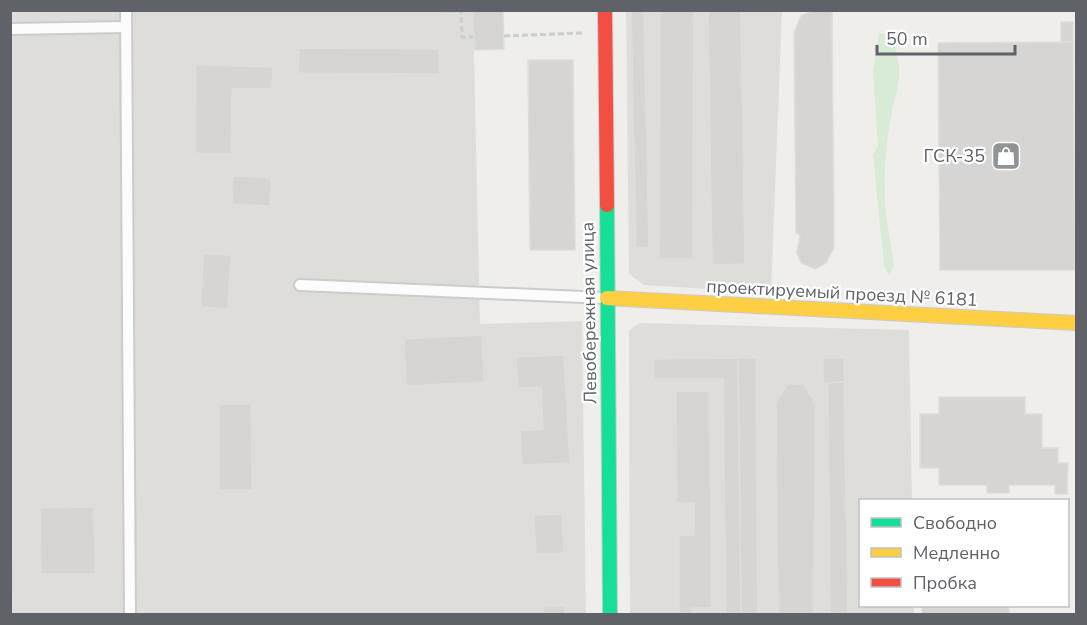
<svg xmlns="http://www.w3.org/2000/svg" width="1087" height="625" font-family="'Nunito Sans',sans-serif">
<rect width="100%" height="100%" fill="#efeeea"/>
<g fill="#dfddda">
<path d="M10,11h463l7,313 102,-3 4,293h-575z"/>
<path d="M626,11h156l-11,282 -127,-8 -15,-11z"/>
<path d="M640,323l269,7 3,170h-52v106h54v8h-284l-1,-284z"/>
</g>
<path fill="#d8ebd6" d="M879,33l11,1c18,43 5,54 -1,94 -3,21 -5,44 -4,65 0,24 6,49 9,73l-5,9 -5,-9 -11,-111 5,-9 -5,-73z"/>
<g fill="#d6d5d3" stroke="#deddd9" stroke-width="1.5">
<path d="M473,10h30l1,39 -30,1z"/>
<path d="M631,10h13l5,237 -13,1z"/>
<path d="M660,10h34l-1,249h-34z"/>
<path d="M708,10h33l4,254 -33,1z"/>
<path d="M832,10l2,237 -8,16 -11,6 -14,-6 -4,-10 3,-17 -4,-4 -2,-199 7,-17 11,-5z"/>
<rect x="1061" y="22" width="12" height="20"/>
<path d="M1073,42l2,228h-135l-2,-227z"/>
<path d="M299,48l140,1v25l-141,-1z"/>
<path d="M528,60h45l2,190h-45z"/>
<path d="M196,65l77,2 -1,22h-40l-1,65 -36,-1z"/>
<path d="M233,176l38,2 -1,28 -38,-2z"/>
<path d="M203,254l28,1 -3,54 -27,-2z"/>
<path d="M482,335l2,47 -78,4 -2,-47z"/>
<path d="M564,355l6,108 -48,2 -2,-34 23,-2 -2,-42 -23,1 -2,-31z"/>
<path d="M738,358h18l2,256h-17z"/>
<path d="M738,358l3,256h-15l-3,-235h-69l-1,-20z"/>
<path d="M823,358h21v24l-21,1z"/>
<path d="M844,382l4,232h-18l-2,-231z"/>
<path d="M787,384h17l11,20 -1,210h-36l-2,-210z"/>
<path d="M676,391h34l1,217h-19v6h-13v-79h15v-32h-17z"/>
<path d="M939,397h86v17h17v34h16v15h10l-1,31h-12v-9h-46v8h-22v-8h-48v-17h-19v-54h19z"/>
<path d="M219,404h32l1,86h-33z"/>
<path d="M94,507l1,67h-54l-1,-66z"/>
<path d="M562,514l2,39 -28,1 -2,-39z"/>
<rect x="10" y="561" width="3" height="33"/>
<path d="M564,606l1,8h-22v-7z"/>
<rect x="922" y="606" width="87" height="8"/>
</g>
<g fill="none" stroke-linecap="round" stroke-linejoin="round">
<g stroke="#cbcccc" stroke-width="14">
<g id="lane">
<path d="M126,10l4,604"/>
<path d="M10,29l116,-2"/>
<path d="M300,285l306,13"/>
</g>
</g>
<g stroke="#cacacb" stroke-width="16">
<path id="fast" d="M607,205l3,409"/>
</g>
<g stroke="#cacacb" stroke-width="16">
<path id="slow" d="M607,298l469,25"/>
</g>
<g stroke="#cacacb" stroke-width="16">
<path id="jam" d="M605,10l2,195"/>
</g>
<g stroke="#cacfcc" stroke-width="3" stroke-dasharray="6 3" stroke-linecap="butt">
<path d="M386,10l75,1 1,26h11"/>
<path d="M504,36l78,-3"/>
</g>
<use href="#lane" stroke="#fdfcfc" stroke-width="10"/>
<use href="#fast" stroke="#16e098" stroke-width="14"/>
<use href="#slow" stroke="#ffcf43" stroke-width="14"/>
<use href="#jam" stroke="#f24e42" stroke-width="14"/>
</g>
<defs>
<g id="shop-square" transform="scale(1.5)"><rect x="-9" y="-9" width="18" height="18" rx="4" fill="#919496" stroke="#fff"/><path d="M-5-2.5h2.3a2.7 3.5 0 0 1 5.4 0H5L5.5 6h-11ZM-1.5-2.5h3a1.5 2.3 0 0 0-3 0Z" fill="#fff"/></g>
</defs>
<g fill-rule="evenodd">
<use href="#shop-square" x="1006" y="156"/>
</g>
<g text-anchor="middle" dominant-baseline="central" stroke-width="4.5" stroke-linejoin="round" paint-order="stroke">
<g font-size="18" fill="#5f6368" stroke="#fff" text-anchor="end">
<text x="985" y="156">ГСК-35</text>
</g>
<g font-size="18" fill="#5f6368" stroke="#fff">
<text transform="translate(842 293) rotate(3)">проектируемый проезд № 6181</text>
<text transform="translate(589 313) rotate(-91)">Левобережная улица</text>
</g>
</g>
<rect width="1087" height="625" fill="none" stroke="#5f6368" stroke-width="24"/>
<rect x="859" y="499" width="210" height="108" fill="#ffffff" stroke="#bfc1c3" stroke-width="1.5"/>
<rect x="871" y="518" width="30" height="9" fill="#16e098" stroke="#bfc1c3" stroke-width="1.5"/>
<text x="913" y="529" font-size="18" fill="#5f6368">Свободно</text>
<rect x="871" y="548" width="30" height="9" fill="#ffcf43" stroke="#bfc1c3" stroke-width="1.5"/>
<text x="913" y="559" font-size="18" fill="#5f6368">Медленно</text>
<rect x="871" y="578" width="30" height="9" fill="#f24e42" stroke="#bfc1c3" stroke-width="1.5"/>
<text x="913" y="589" font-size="18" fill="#5f6368">Пробка</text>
<path d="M877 45v9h138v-9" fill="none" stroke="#5f6368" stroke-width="3"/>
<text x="886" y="45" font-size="18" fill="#5f6368" stroke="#ffffff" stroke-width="4.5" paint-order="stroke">50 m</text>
</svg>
